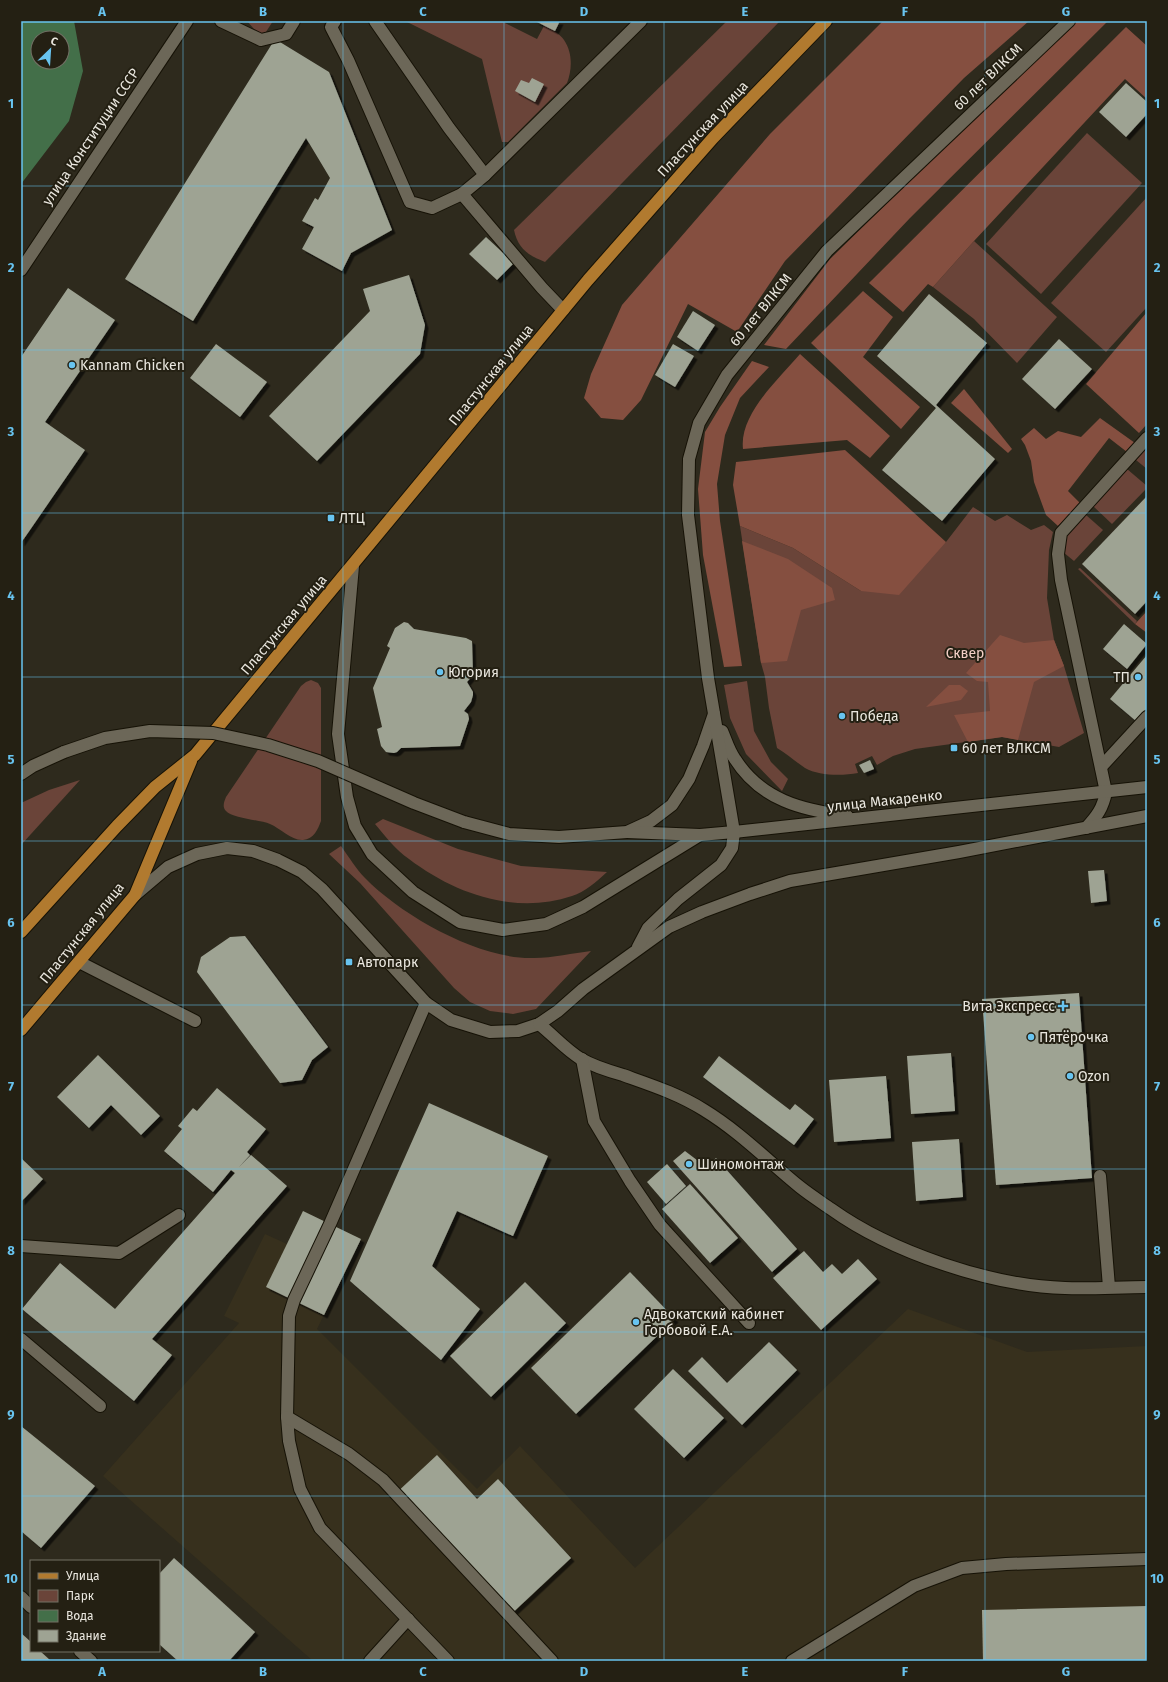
<svg xmlns="http://www.w3.org/2000/svg" width="1168" height="1682" font-family="'Fira Sans',sans-serif">
<defs>
<filter id="shadow"><feDropShadow dx="3.5" dy="3.5" stdDeviation="0" flood-color="#0009"/></filter>
</defs>
<rect width="100%" height="100%" fill="#2e2a1d"/>
<path fill="#37301d" d="M303,1211l58,28 -44,90 160,160 43,-43 115,122 273,-259 119,43 120,-6v315h-834l-210,-185 136,-153 -15,-7 41,-82 22,10z"/>
<g fill="#6a4439">
<path d="M247,21h26l-9,14 -10,-6z"/>
<path d="M405,21h96l36,18 8,-15c6,5 15,10 19,16 9,13 8,30 3,43l-59,59h-6l-20,-83z"/>
<path d="M727,21h53l-235,241c-17,-7 -27,-13 -31,-32z"/>
<path d="M1087,133l55,50 -101,111 -55,-50z"/>
<path d="M1147,197v110l-41,45 -55,-49z"/>
<path d="M974,241l83,76 -40,46 -43,-44 -41,-32z"/>
<path d="M1147,448v21l-11,-9z"/>
<path d="M1127,469l20,17v2l-35,36 -19,-18z"/>
<path d="M973,507l22,14 12,-6 24,15 13,-5 9,7 -4,18 -2,48 7,42 10,26 20,67 -25,14 -57,-10 -87,12 -22,7 -16,9 -5,-9 -17,8 3,9c-16,3 -39,3 -53,-5 -9,-6 -18,-14 -28,-20l-8,-40 -4,-31 -4,-14 -21,-137 53,22 68,43 85,-49z"/>
<path d="M1086,515l17,15 -29,31 -11,-9 3,-16z"/>
<path d="M1080,568l57,53 -2,3 -57,-55z"/>
<path d="M311,680l7,3 3,5v133c-3,8 -7,18 -18,19 -11,1 -23,-12 -33,-16 -10,-4 -38,-6 -44,-13 -4,-4 -2,-9 0,-14l75,-111 5,-4z"/>
<path d="M747,681l7,50 17,31 17,17 -6,12 -36,-37 -16,-36 -6,-33z"/>
<path d="M80,780l-59,65v-42l28,-13z"/>
<path d="M383,819l75,30 63,17 86,6c-11,10 -22,20 -35,24 -57,19 -117,-2 -163,-37 -13,-9 -24,-23 -34,-35z"/>
<path d="M341,846c8,11 15,23 24,32 37,38 115,82 169,80 19,0 39,-5 57,-7l-55,58 -23,5 -23,-3 -20,-9 -16,-14 -94,-105 -31,-29z"/>
</g>
<g fill="#854f40">
<path d="M883,21h146l-65,57 -179,183 -48,71 -49,-28 -47,96 -18,20 -22,-2 -17,-20 7,-24 31,-69 148,-171z"/>
<path d="M1073,21h35l-198,197 -124,131 -22,-4 66,-86z"/>
<path d="M1126,27l21,19v53l-22,-20 -151,162 -41,46 -5,-3 -25,28 -34,-29z"/>
<path d="M863,291l30,26 -30,40 57,50 -19,22 -90,-86z"/>
<path d="M1147,312v112l-8,9 -53,-49z"/>
<path d="M800,354l90,82 -20,22 -23,-18 -104,9c-4,-35 36,-70 57,-95z"/>
<path d="M752,361l17,6 -29,31 -15,37 -8,49 3,37 22,145 -18,1 -21,-112 -5,-66 7,-57 15,-25z"/>
<path d="M964,389l48,60 -4,4 -57,-50z"/>
<path d="M1100,418l35,25 -8,9 -18,-14 -41,53 13,13 -23,22 -12,-11 -12,-33 -3,-21 -6,-16 -4,-6 13,-11 12,11 12,-8 23,6z"/>
<path d="M845,450l101,92 -47,53 -38,-4 -68,-43 -53,-22 -7,-41 3,-23z"/>
<path d="M742,541l46,18 44,29 3,12 -34,10 -14,51 -26,2z"/>
<path d="M1147,611v22l-12,-9z"/>
<path d="M1000,635l24,8 30,-3 10,26 -30,16 -16,58 -16,-3 -34,5 -14,-27 36,-4 -2,-29 -11,-1 -11,-8z"/>
<path d="M949,685h11l8,6 -7,9 -35,7z"/>
</g>
<path fill="#436f49" fill-rule="evenodd" d="M21,21h53l9,50 -14,50 -48,63zM38,38h24v24h-24z"/>
<g fill="#9ea393" filter="url(#shadow)">
<path d="M535,21h25l-5,10z"/>
<path d="M275,39l54,33 63,158 -41,23 -9,18 -40,-22 12,-22 -12,-6 13,-23 3,2 12,-22 -24,-40 -113,183 -68,-42z"/>
<path d="M532,78l12,6 -9,18 -20,-11 6,-11 8,3z"/>
<path d="M1126,83l21,19v12l-21,23 -27,-25z"/>
<path d="M486,237l28,26 -17,17 -28,-26z"/>
<path d="M409,275l16,50 -5,29 -103,107 -48,-45 101,-105 -7,-22z"/>
<path d="M68,288l47,32 -70,102 40,28 -64,93v-186z"/>
<path d="M929,294l58,49 -51,62 59,54 -53,62 -60,-51 54,-62 -59,-52z"/>
<path d="M693,311l22,14 -17,26 -21,-14z"/>
<path d="M1059,339l33,30 -37,40 -33,-30z"/>
<path d="M216,344l51,38 -27,35 -50,-39z"/>
<path d="M673,344l21,12 -19,31 -20,-12z"/>
<path d="M1147,496v105l-12,13 -53,-50z"/>
<path d="M404,622l4,1 6,6 52,9 6,3 1,34 -6,7 6,10v3l-2,7 -7,9 4,3 1,5 -9,27 -59,2 -4,4 -3,1 -8,-1 -5,-6 -4,-17 5,-2 -9,-39 17,-40 -3,-2 8,-18z"/>
<path d="M1124,624l23,20 -20,25 -24,-20z"/>
<path d="M1147,655v53l-11,13 -26,-22z"/>
<path d="M870,760l4,9 -10,4 -5,-8z"/>
<path d="M1104,870l3,31 -16,2 -3,-32z"/>
<path d="M245,936l83,111 -16,13 -10,20 -22,3 -83,-111 4,-15 29,-20z"/>
<path d="M1079,993l13,185 -96,7 -14,-186z"/>
<path d="M951,1053l4,58 -44,3 -4,-58z"/>
<path d="M98,1055l62,61 -19,19 -30,-30 -22,23 -32,-31z"/>
<path d="M719,1056l71,54 5,-6 19,15 -20,26 -91,-68z"/>
<path d="M886,1076l5,62 -57,4 -5,-62z"/>
<path d="M217,1088l49,41 -19,23 3,3 -11,12 12,-12 36,31 -135,153 20,16 -38,46 -112,-92 38,-46 55,46 120,-136 -4,-3 -18,22 -49,-41 18,-22 -4,-3 15,-18 4,3z"/>
<path d="M429,1103l119,53 -35,80 -56,-25 -25,55 48,43 -39,51 -91,-79z"/>
<path d="M959,1139l4,58 -47,4 -4,-59z"/>
<path d="M685,1151l21,16 10,-9 81,91 -25,23 -99,-111z"/>
<path d="M21,1158l22,21 -22,23z"/>
<path d="M667,1164l19,22 -20,18 -19,-22z"/>
<path d="M690,1184l48,54 -28,25 -48,-54z"/>
<path d="M303,1211l58,28 -37,76 -58,-28z"/>
<path d="M804,1251l19,21 9,-8 10,10 16,-15 19,20 -56,51 -48,-52z"/>
<path d="M630,1272l45,47 -99,95 -45,-46z"/>
<path d="M525,1282l41,41 -75,74 -41,-41z"/>
<path d="M769,1342l28,28 -55,55 -54,-54 14,-14 25,26z"/>
<path d="M673,1369l51,49 -40,40 -50,-49z"/>
<path d="M21,1426l74,60 -54,62 -20,-17z"/>
<path d="M437,1455l40,44 21,-20 73,79 -64,60 -114,-122z"/>
<path d="M174,1558l81,74 -26,29h-51l-19,-17v-70z"/>
<path d="M1147,1606v55h-164l-1,-51z"/>
<path d="M21,1633l10,9v9h9l11,10h-30z"/>
</g>
<g fill="none" stroke-linecap="round" stroke-linejoin="round">
<g stroke="#161206" stroke-width="14">
<g id="minor">
<path d="M221,21l40,19 25,-6 8,-13"/>
<path d="M335,21l-4,6 17,33 62,142 22,6 30,-14"/>
<path d="M375,21l74,107 36,47"/>
<path d="M21,270l166,-249"/>
<path d="M563,310l-21,-22 -80,-94 23,-19 156,-154"/>
<path d="M353,566l-15,168 9,63 8,29 17,28 41,38 47,30 43,8 43,-6 37,-17 117,-72"/>
<path d="M722,731c4,9 7,20 13,28 26,41 67,51 112,57"/>
<path d="M1101,767l46,-50"/>
<path d="M21,774l12,-8 31,-14"/>
<path d="M464,822l45,12 50,3 68,-5 24,-11 21,-16 17,-26 14,-33 11,-32"/>
<path d="M1086,828c11,-12 17,-20 20,-36l-45,-212 -3,-26 3,-21 86,-95"/>
<path d="M627,832l73,3 34,-3 413,-45"/>
<path d="M135,895l33,-28 29,-13 30,-6 26,3 25,9 24,12 20,17 104,114 25,17 39,12 28,-1 21,-7 19,-13 25,-22 86,-62 33,-15 48,-18 40,-13 169,-29 188,-36"/>
<path d="M638,947l10,-19 30,-29 43,-34 11,-17 2,-16 -26,-154 -20,-163 1,-56 10,-36 28,-48 100,-124 242,-230"/>
<path d="M79,962l116,59"/>
<path d="M426,1003l-96,221 -36,76 -5,16 -2,101 2,24 11,48 20,39 128,133"/>
<path d="M539,1024c14,11 27,26 42,35 12,7 28,12 42,16 28,10 56,19 81,35 36,22 64,51 96,77 10,8 21,15 31,22 60,43 160,77 234,79 27,1 55,-1 82,-1"/>
<path d="M582,1059l12,62 36,60 30,44 89,98"/>
<path d="M1100,1176l9,111"/>
<path d="M21,1246l98,7 60,-38"/>
<path d="M21,1339l79,67"/>
<path d="M287,1417l62,37 34,26 169,181"/>
<path d="M21,1597l10,10"/>
<path d="M80,1651l11,10"/>
<path d="M370,1661l38,-42"/>
<path d="M792,1661l122,-75 48,-18 44,-4 141,-5"/>
</g>
</g>
<g stroke="#161206" stroke-width="14">
<g id="major">
<path d="M21,932l96,-106 38,-39 40,-32 393,-475 125,-142 113,-117"/>
<path d="M21,1030l114,-135 56,-134"/>
</g>
</g>
<use href="#minor" stroke="#6c6758" stroke-width="12"/>
<use href="#major" stroke="#b17a2f" stroke-width="12"/>
<g stroke="#161206" stroke-width="14" stroke-linecap="butt">
<path id="minor-bridge" d="M64,752l41,-14 45,-7 63,2 55,12 50,16 96,42 50,19"/>
</g>
<use href="#minor-bridge" stroke="#6c6758" stroke-width="12"/>
</g>
<path fill="none" stroke="#68c4f0" stroke-width="1" stroke-opacity="0.55" d="M183,21v1640M343,21v1640M504,21v1640M664,21v1640M825,21v1640M985,21v1640M21,186h1126M21,350h1126M21,513h1126M21,677h1126M21,841h1126M21,1005h1126M21,1169h1126M21,1332h1126M21,1496h1126"/>
<g fill="#68c4f0" stroke="#242013" stroke-width="1.5">
<circle cx="72" cy="365" r="4"/>
<rect x="327" y="514" width="8" height="8" rx="2"/>
<circle cx="440" cy="672" r="4"/>
<circle cx="1138" cy="677" r="4"/>
<circle cx="842" cy="716" r="4"/>
<rect x="950" y="744" width="8" height="8" rx="2"/>
<rect x="345" y="958" width="8" height="8" rx="2"/>
<path d="M1061 1000h4v4h4v4h-4v4h-4v-4h-4v-4h4z"/>
<circle cx="1031" cy="1037" r="4"/>
<circle cx="1070" cy="1076" r="4"/>
<circle cx="689" cy="1164" r="4"/>
<circle cx="636" cy="1322" r="4"/>
</g>
<g text-anchor="middle" dominant-baseline="central" stroke-width="4" stroke-linejoin="round" paint-order="stroke">
<g font-size="14" fill="#eae7df" stroke="#242013">
<text transform="translate(988 77) rotate(-44)">60 лет ВЛКСМ</text>
<text transform="translate(703 129) rotate(-47)">Пластунская улица</text>
<text transform="translate(91 137) rotate(-56)">улица Конституции СССР</text>
<text transform="translate(761 310) rotate(-51)">60 лет ВЛКСМ</text>
<text transform="translate(491 375) rotate(-51)">Пластунская улица</text>
<text transform="translate(284 625) rotate(-50)">Пластунская улица</text>
<text transform="translate(885 801) rotate(-6)">улица Макаренко</text>
<text transform="translate(82 933) rotate(-51)">Пластунская улица</text>
</g>
<g font-size="14" fill="#eae7df" stroke="#242013" text-anchor="start">
<text x="80" y="365">Kannam Chicken</text>
<text x="339" y="518">ЛТЦ</text>
<text x="448" y="672">Югория</text>
<text x="1130" y="677" text-anchor="end">ТП</text>
<text x="850" y="716">Победа</text>
<text x="962" y="748">60 лет ВЛКСМ</text>
<text x="357" y="962">Автопарк</text>
<text x="1055" y="1006" text-anchor="end">Вита Экспресс</text>
<text x="1039" y="1037">Пятёрочка</text>
<text x="1078" y="1076">Ozon</text>
<text x="697" y="1164">Шиномонтаж</text>
<text x="644" y="1314">Адвокатский кабинет<tspan x="644" dy="16">Горбовой Е.А.</tspan></text>
</g>
<g font-size="14" fill="#f3cfc5" stroke="#242013">
<text x="965" y="653">Сквер</text>
</g>
</g>
<rect width="1168" height="1682" fill="none" stroke="#242013" stroke-width="44"/>
<rect x="30" y="1560" width="130" height="92" fill="#242013" stroke="#737065"/>
<rect x="38" y="1573" width="20" height="6" fill="#b17a2f" stroke="#737065"/>
<text x="66" y="1580" font-size="12" fill="#eae7df">Улица</text>
<rect x="38" y="1590" width="20" height="12" fill="#6a4439" stroke="#737065"/>
<text x="66" y="1600" font-size="12" fill="#eae7df">Парк</text>
<rect x="38" y="1610" width="20" height="12" fill="#436f49" stroke="#737065"/>
<text x="66" y="1620" font-size="12" fill="#eae7df">Вода</text>
<rect x="38" y="1630" width="20" height="12" fill="#9ea393" stroke="#737065"/>
<text x="66" y="1640" font-size="12" fill="#eae7df">Здание</text>
<g transform="translate(50 50) rotate(25)"><circle r="19" fill="#242013" stroke="#737065"/>
<path d="M0-3L7 15L0 10L-7 15Z" fill="#68c4f0"/>
<text y="-6" font-size="11" font-weight="bold" text-anchor="middle" fill="#eae7df">С</text>
</g>
<rect x="22" y="22" width="1124" height="1638" fill="none" stroke="#68c4f0" stroke-width="1.5"/>
<g font-size="13" text-anchor="middle" font-weight="bold" fill="#68c4f0">
<text x="102" y="16">A</text>
<text x="263" y="16">B</text>
<text x="423" y="16">C</text>
<text x="584" y="16">D</text>
<text x="745" y="16">E</text>
<text x="905" y="16">F</text>
<text x="1066" y="16">G</text>
<text x="11" y="108">1</text>
<text x="1157" y="108">1</text>
<text x="11" y="272">2</text>
<text x="1157" y="272">2</text>
<text x="11" y="436">3</text>
<text x="1157" y="436">3</text>
<text x="11" y="600">4</text>
<text x="1157" y="600">4</text>
<text x="11" y="764">5</text>
<text x="1157" y="764">5</text>
<text x="11" y="927">6</text>
<text x="1157" y="927">6</text>
<text x="11" y="1091">7</text>
<text x="1157" y="1091">7</text>
<text x="11" y="1255">8</text>
<text x="1157" y="1255">8</text>
<text x="11" y="1419">9</text>
<text x="1157" y="1419">9</text>
<text x="11" y="1583">10</text>
<text x="1157" y="1583">10</text>
<text x="102" y="1676">A</text>
<text x="263" y="1676">B</text>
<text x="423" y="1676">C</text>
<text x="584" y="1676">D</text>
<text x="745" y="1676">E</text>
<text x="905" y="1676">F</text>
<text x="1066" y="1676">G</text>
</g>
</svg>
